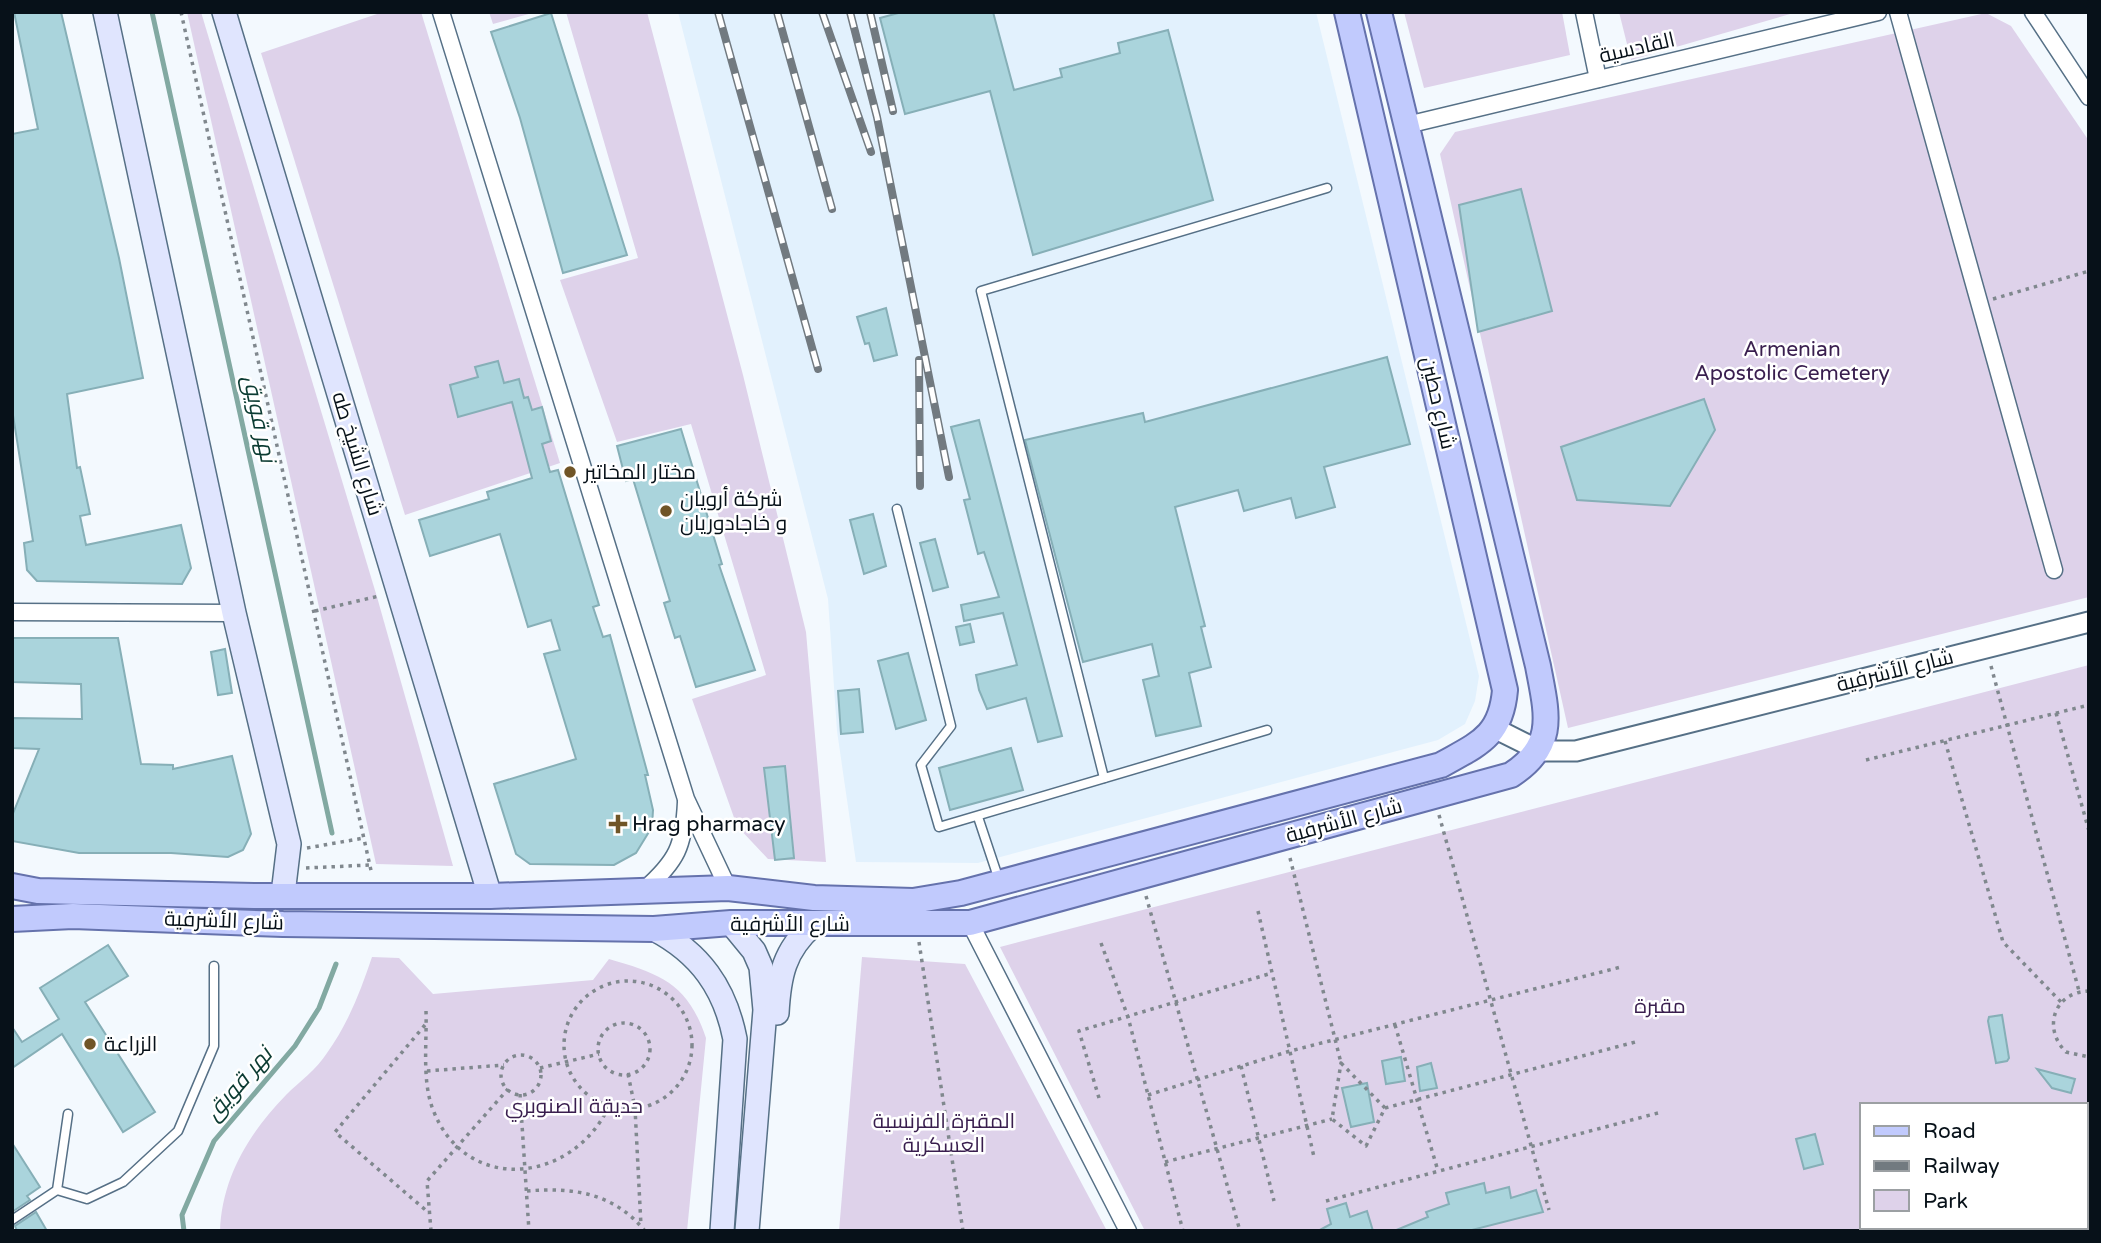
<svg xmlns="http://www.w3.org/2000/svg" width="2101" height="1243" font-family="'Varela Round',Cairo,sans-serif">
<rect width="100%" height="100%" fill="#f3f9fe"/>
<path fill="#e2f1fd" d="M678,12h638l163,664 -4,25 -10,23 -27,16 -460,123 -122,-1 -19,-131 -9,-132z"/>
<g fill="#ded2ea">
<path d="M187,12h14l176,585 76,269 -77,-2z"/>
<path d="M383,12h38l139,451 -155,52 -144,-462z"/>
<path d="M489,12h47l-43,12z"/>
<path d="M566,12h81l96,363 63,257 20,230 -58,-3 -31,-33 -45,-127 74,-24 -75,-251 -74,18 -57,-162 78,-22z"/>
<path d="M1404,12h158l8,43 -146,33z"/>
<path d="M1619,12h178l-166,48z"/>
<path d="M1986,13l25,13 78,115v456l-521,131 -128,-574 15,-22z"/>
<path d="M2089,665v553h-4v-113h-224v122h115l-43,4h-788l-145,-284z"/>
<path d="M372,957l27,1 34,36 160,-14 16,-21c52,15 79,25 97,79l-19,193h-467c2,-54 29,-98 66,-136 13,-13 31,-26 41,-42 21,-29 34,-63 45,-96z"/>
<path d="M862,957l103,7 142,267h-268z"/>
</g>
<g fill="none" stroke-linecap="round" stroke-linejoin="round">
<g stroke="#82a9a2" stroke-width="5">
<path d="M152,12l180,821"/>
<path d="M184,1231l-2,-16 32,-74 81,-95 24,-38 17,-44"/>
</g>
</g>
<g fill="#aad4dc" stroke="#86afb7" stroke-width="2">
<path d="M14,12h47l58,246 24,120 -76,16 10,74 3,-1 10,47 -10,2 6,29 95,-20 10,43 -9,16 -145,-3 -10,-11 -3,-27 9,-2 -21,-132v-275l26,-5z"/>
<path d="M902,12h91l21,78 48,-13 -2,-8 60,-16 -2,-10 50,-13 45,170 -180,55 -43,-164 -85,23 -25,-96z"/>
<path d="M551,13l76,242 -64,18 -43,-155 -29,-86z"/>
<path d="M1521,189l31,122 -74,21 -19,-127z"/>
<path d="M886,308l11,47 -23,6 -5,-18 -4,1 -8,-27z"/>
<path d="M1387,357l23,87 -86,23 11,40 -39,11 -5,-20 -47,13 -6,-21 -63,17 30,119 -4,1 10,40 -22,6 12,53 -45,10 -13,-56 16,-4 -7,-32 -69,18 -58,-222 118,-27 2,9z"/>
<path d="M498,361l6,22 15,-4 5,19 4,-1 4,13 10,-3 9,34 -9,3 8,28 8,-2 41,135 -6,2 10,30 7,-2 38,140h-3l8,35 -1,17 -16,26 -22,12 -84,-1 -14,-10 -22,-70 82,-25 -32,-105 16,-4 -9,-30 -23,7 -28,-93 -70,22 -11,-36 70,-21 -2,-7 45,-14 -20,-76 -54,15 -8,-32 28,-8 -3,-10z"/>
<path d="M1704,399l11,31 -45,76 -93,-6 -16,-53z"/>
<path d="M979,420l83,316 -24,6 -12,-44 -39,11 -8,-19 -3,-15 41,-10 -14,-52 -39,8 -3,-16 38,-8 -15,-45 -6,2 -14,-54 6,-1 -19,-72z"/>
<path d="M681,429l41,135 -3,1 36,105 -59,17 -16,-51 -5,2 -11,-35 6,-2 -37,-122 -7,2 -9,-35z"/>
<path d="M873,514l13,52 -22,8 -14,-54z"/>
<path d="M935,539l13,48 -15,4 -13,-48z"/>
<path d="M970,624l4,18 -14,3 -4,-18z"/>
<path d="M12,638h106l23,126 32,1v4l59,-13 19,78 -8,16 -15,7 -57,-4h-92l-67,-12v-25l27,-67 -27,-1v-30l70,1 -1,-35 -69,-2z"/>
<path d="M225,649l7,44 -14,2 -7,-43z"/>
<path d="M908,653l18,67 -30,9 -18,-68z"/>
<path d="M859,689l4,43 -22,2 -3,-43z"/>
<path d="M1011,748l12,42 -73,20 -11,-42z"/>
<path d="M785,766l9,92 -19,2 -11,-92z"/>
<path d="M108,945l20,31 -43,26 70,110 -32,20 -61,-98 -50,34v-41l10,15 37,-23 -19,-31z"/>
<path d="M2002,1015l7,43 -2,3 -11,2 -8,-42 1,-4z"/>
<path d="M1401,1057l4,24 -19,3 -4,-23z"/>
<path d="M1431,1063l6,25 -17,3 -3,-24z"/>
<path d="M2037,1069l38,10 -4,14 -19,-5z"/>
<path d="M1367,1083l7,39 -23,5 -9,-39z"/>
<path d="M1815,1134l8,30 -19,5 -8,-30z"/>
<path d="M12,1143l28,44 -13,9 3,4 -18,12z"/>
<path d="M1484,1183l2,10 23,-6 2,11 25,-8 7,22 -75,19h-74l34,-14 -2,-5 23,-8 -3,-11z"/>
<path d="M1346,1203l4,14 17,-6 6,20h-55l13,-7 -4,-15z"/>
<path d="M36,1212l11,19h-30l-2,-5z"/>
</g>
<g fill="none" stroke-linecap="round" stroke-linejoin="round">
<g stroke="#567086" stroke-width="11">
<g id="service">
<path d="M897,509l54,217 -30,39 18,62 328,-97"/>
<path d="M1104,778l-123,-487 346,-103"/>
<path d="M978,817l21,63"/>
<path d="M57,1190l30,9 36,-17 55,-51 36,-85v-80"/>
<path d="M12,1220l45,-30 11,-76"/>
</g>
</g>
<g stroke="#567086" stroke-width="19">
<g id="minor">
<path d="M441,12l245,787 42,89"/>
<path d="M1584,12l14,67"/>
<path d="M1898,12l156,558"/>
<path d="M2033,12l56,85"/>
<path d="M1407,125l471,-113"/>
<path d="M12,612l222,1"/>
<path d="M644,890c33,-29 40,-44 42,-88"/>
<path d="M970,923l158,308"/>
</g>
</g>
<g stroke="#567086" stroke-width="23">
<path id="tertiary" d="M1496,729l44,22h36l513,-129"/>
</g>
<g stroke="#567086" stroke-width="26">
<g id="secondary">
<path d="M105,12l129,601 55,231 -6,50"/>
<path d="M224,12l266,884"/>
<path d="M731,923l23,28 7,16 4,43 -18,221"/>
<path d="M654,929c46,24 71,59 81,110l-13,192"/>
<path d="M777,1013c2,-37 7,-63 36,-88"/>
</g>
</g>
<g stroke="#6572ac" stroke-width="28">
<g id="primary">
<path d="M12,886l26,5 216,5h236l238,-8 86,10 99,3 48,-8 480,-128c37,-21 60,-28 64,-75l-158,-678"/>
<path d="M12,919l61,-3 210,8 371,5 77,-6h239l541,-148c46,-30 36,-61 27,-109l-159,-654"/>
</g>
</g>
<g stroke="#80888e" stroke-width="3.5" stroke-dasharray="3.5 5" stroke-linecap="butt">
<path d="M181,12l191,863"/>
<path d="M1993,299l96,-28"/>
<path d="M315,611l64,-15"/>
<path d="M1991,666l88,325"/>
<path d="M2056,713l33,118"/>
<path d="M1945,741l58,201 58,60"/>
<path d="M1866,760l223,-55"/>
<path d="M1439,815l110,395"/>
<path d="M307,848l57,-10"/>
<path d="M1290,858l51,205"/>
<path d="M306,868l64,-3"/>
<path d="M1146,896l94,335"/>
<path d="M1258,911l56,246"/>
<path d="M919,942l44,289"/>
<path d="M1101,943l27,74 55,214"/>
<circle cx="628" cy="1045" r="64"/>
<path d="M2089,991c-35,1 -47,37 -23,61l23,5"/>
<path d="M426,1011c1,31 -4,67 6,96 32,89 141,77 177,-1"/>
<circle cx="624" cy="1049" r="26"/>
<path d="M425,1025l-90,107 94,81"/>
<path d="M1395,1025l43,146"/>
<circle cx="521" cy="1075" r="20"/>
<path d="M1341,1063l44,45 -19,38 -34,-27z"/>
<path d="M1241,1066l33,135"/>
<path d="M540,1068l59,-14"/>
<path d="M427,1071l77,-6"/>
<path d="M628,1074l7,34 6,118"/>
<path d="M520,1094l9,137"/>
<path d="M1148,1095l142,-44 331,-84"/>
<path d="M1099,1098l-20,-67 193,-58"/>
<path d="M1385,1108l254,-67"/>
<path d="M1165,1162l167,-43"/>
<path d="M527,1191c46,-4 87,2 118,40"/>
<path d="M1326,1201l332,-88"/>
<path d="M431,1231l-4,-50 81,-92"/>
</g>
<use href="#service" stroke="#fff" stroke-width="8"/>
<use href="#minor" stroke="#fff" stroke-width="16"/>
<use href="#tertiary" stroke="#fff" stroke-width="19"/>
<use href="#secondary" stroke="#e0e5fe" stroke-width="23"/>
<use href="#primary" stroke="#c1cafd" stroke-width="24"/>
<g stroke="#727a80" stroke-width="8">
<g id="rail">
<path d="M718,12l100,357"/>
<path d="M777,12l55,197"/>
<path d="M822,12l49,140"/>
<path d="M850,12l27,105 72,360"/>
<path d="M870,12l23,99"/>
<path d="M919,360l1,126"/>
</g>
</g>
<use href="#rail" stroke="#fff" stroke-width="5" stroke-dasharray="16" stroke-linecap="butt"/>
</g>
<g fill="#705527" stroke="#fff" stroke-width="2.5">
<circle cx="570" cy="472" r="7"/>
<circle cx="666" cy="511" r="7"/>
<path d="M614.5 813.5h7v7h7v7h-7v7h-7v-7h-7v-7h7z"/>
<circle cx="90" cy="1044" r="7"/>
</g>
<g text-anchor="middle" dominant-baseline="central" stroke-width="5" stroke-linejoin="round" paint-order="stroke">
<g font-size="21" fill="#071119" stroke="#fff">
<text transform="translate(1637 48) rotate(-13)">القادسية</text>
<text transform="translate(1438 403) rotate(77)">شارع حطين</text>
<text transform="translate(357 454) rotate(73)">شارع الشيخ طه</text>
<text transform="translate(1895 671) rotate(-14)">شارع الأشرفية</text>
<text transform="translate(1344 821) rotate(-15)">شارع الأشرفية</text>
<text transform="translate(224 921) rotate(2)">شارع الأشرفية</text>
<text x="790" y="924">شارع الأشرفية</text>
</g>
<g font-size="21" fill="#391e4e" stroke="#fff">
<text x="1792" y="349">Armenian<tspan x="1792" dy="24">Apostolic Cemetery</tspan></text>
<text x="1660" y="1006">مقبرة</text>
<text x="574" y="1106">حديقة الصنوبري</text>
<text x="944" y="1121">المقبرة الفرنسية<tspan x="944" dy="24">العسكرية</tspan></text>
</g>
<g font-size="21" fill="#071119" stroke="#fff" text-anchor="start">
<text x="584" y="472">مختار المخاتير</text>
<text x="680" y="499">شركة أرويان<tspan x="680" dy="24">و خاجادوريان</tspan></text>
<text x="632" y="824">Hrag pharmacy</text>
<text x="104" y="1044">الزراعة</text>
</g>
<g font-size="23" font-style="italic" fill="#0b3b32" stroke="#fff">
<text transform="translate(259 419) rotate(78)">نهر قويق</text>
<text transform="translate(239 1084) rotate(-49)">نهر قويق</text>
</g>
</g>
<rect width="2101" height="1243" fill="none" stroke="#071119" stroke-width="28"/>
<rect x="1860" y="1103" width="228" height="126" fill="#ffffff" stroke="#9ca0a3" stroke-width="2"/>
<rect x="1874" y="1126" width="35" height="10" fill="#c1cafd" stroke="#9ca0a3" stroke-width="2"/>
<text x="1923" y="1138" font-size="21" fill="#071119">Road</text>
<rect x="1874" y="1161" width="35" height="10" fill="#727a80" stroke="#9ca0a3" stroke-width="2"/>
<text x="1923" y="1173" font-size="21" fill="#071119">Railway</text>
<rect x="1874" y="1190" width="35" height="21" fill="#ded2ea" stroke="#9ca0a3" stroke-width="2"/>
<text x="1923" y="1208" font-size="21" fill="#071119">Park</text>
</svg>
